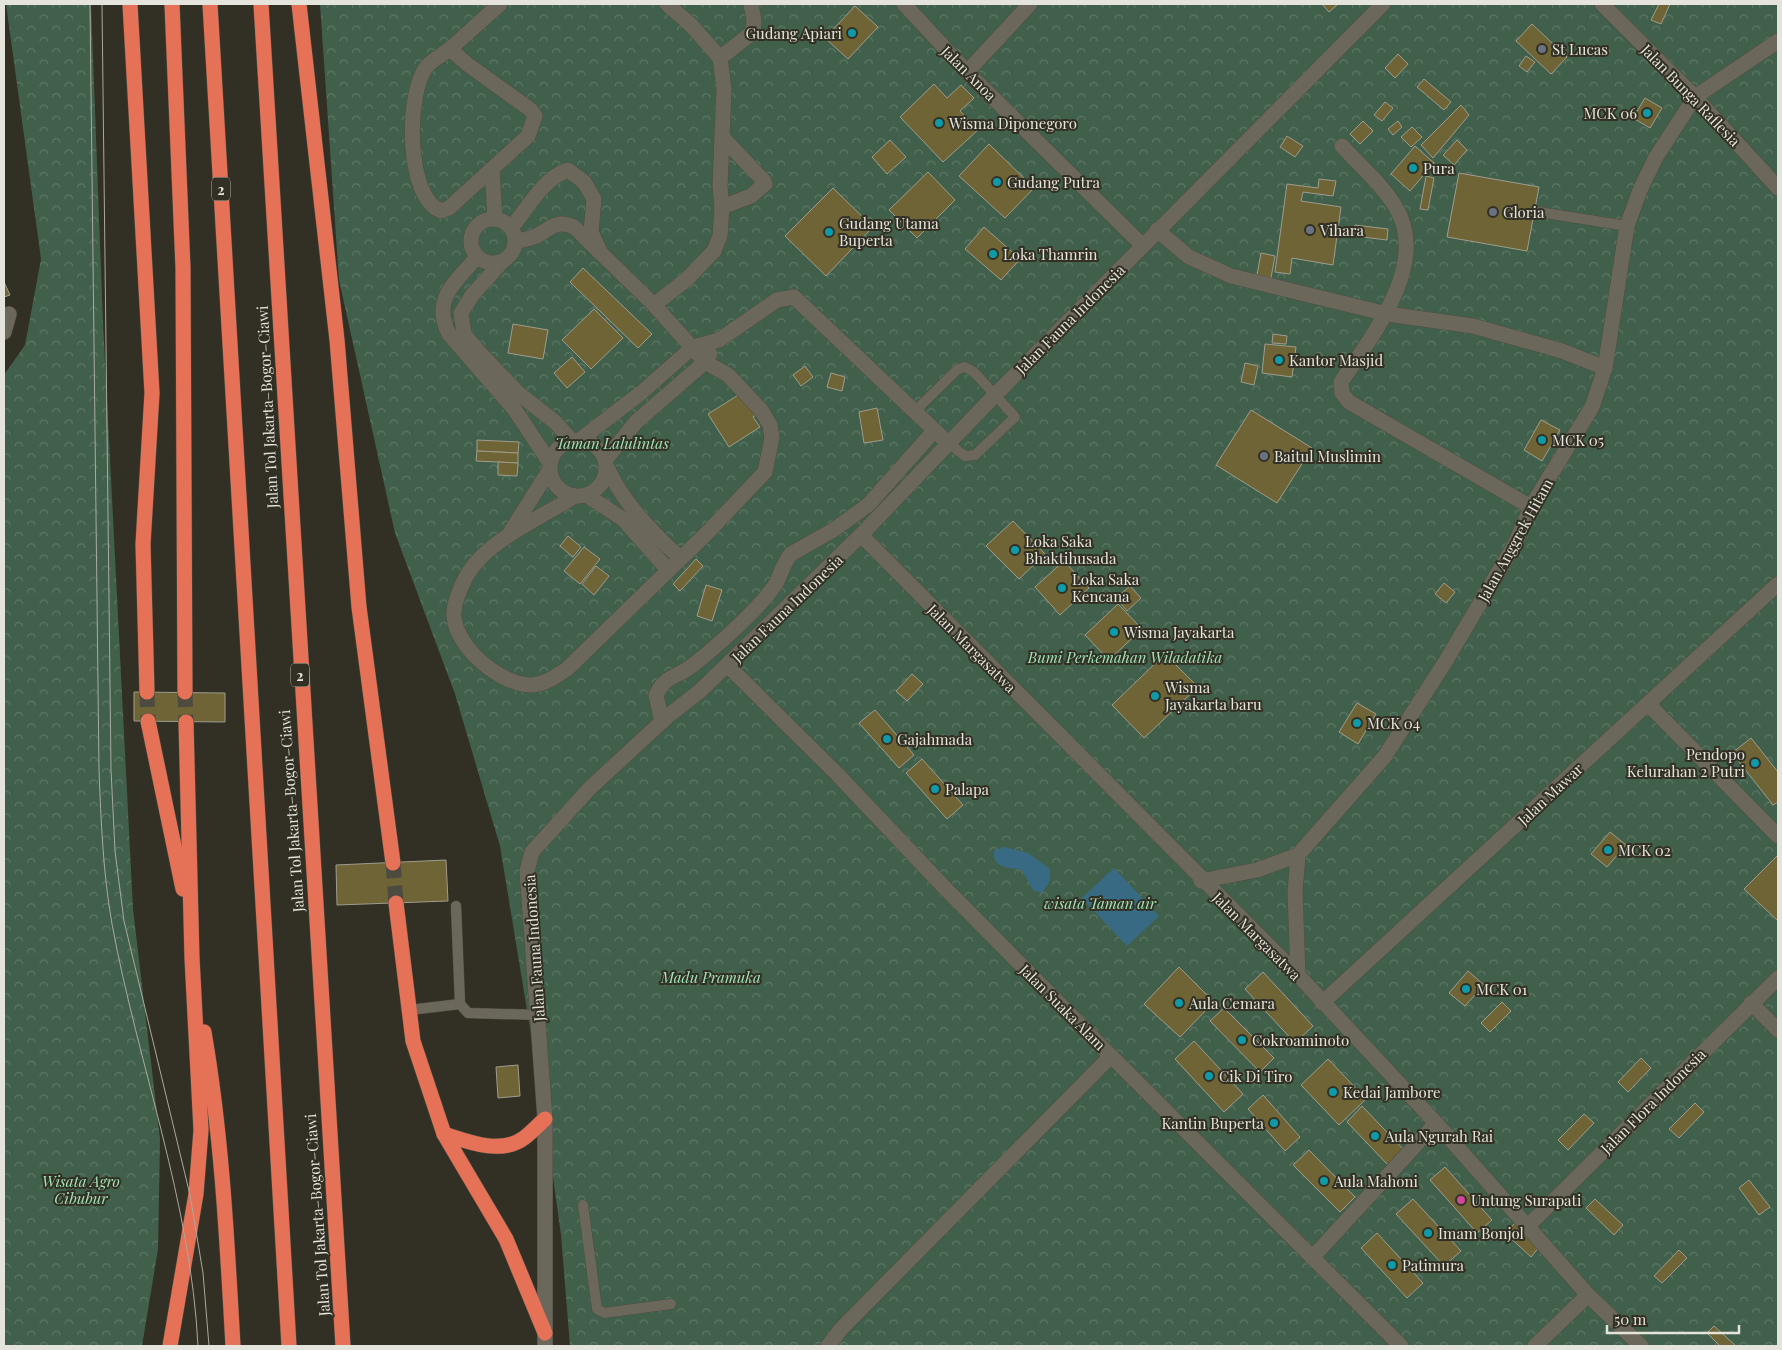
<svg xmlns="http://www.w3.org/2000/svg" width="1782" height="1350" font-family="'Playfair Display',serif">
<defs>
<pattern id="park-crowns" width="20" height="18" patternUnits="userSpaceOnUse" patternTransform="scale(1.25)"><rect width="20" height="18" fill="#41604c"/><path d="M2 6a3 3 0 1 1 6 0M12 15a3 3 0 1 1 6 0" fill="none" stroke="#5c7765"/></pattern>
</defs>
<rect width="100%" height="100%" fill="#323024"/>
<g fill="url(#park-crowns)">
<path d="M6,4h85l12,319 30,586 27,230 -2,110 -16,97h-138v-971l21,-30 16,-86z"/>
<path d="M320,4h1458v1342h-1208l-9,-111 -16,-116 -45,-273 -45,-152 -60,-161 -56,-253z"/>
</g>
<g fill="#386b83">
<path d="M1003,847l25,6 22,16v12l-8,12 -9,-3 -11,-20c-13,-3 -30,-1 -28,-19z"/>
<path d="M1114,868l45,48 -32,30 -45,-48z"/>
</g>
<g fill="#6e6435" stroke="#9f9c8f">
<path d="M1322,4h16l-9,8z"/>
<path d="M1659,4h11l-9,20 -10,-4z"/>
<path d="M855,6l23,21 -30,32 -23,-21z"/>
<path d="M1532,24l35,33 -16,17 -35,-33z"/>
<path d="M1398,54l10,10 -13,14 -10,-10z"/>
<path d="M1526,56l9,6 -8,10 -8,-6z"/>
<path d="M1424,79l27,23 -7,8 -27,-23z"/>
<path d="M934,84l13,14 14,-13 13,13 -14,13 18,19 -35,32 -43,-45z"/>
<path d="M1645,98l17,10 -12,20 -17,-10z"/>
<path d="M1385,102l8,6 -11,13 -8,-6z"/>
<path d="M1461,105l8,10 -36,43 -12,-13z"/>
<path d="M1363,121l10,10 -13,13 -10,-10z"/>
<path d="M1398,121l4,6 -9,8 -5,-6z"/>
<path d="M1412,127l10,10 -11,10 -10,-10z"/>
<path d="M1287,136l16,10 -8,11 -15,-10z"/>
<path d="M890,140l16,17 -19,17 -15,-17z"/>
<path d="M1457,140l10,10 -13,15 -11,-10z"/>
<path d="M989,144l45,44 -29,30 -46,-42z"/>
<path d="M1415,146l19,17 -24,28 -19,-17z"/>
<path d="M928,172l27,28 -38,38 -28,-28z"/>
<path d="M1459,173l80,14 -12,64 -80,-14z"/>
<path d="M1426,176l8,2 -6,32 -8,-1z"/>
<path d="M1319,179l17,2 -3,15 -30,-4 -2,9 40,6 -8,58 -41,-7 -2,16 -15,-2 12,-88 31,4z"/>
<path d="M833,188l40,39 -47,49 -41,-40z"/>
<path d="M1355,225l33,4 -1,11 -33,-4z"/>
<path d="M984,227l36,32 -19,21 -36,-31z"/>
<path d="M1261,253l14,3 -4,22 -14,-3z"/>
<path d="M583,268l69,66 -14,14 -68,-66z"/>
<path d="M4,282l6,13 -6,2z"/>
<path d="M594,309l29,29 -32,31 -29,-29z"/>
<path d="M513,324l35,6 -5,29 -35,-6z"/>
<path d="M1273,334l14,2 -1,8 -14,-1z"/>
<path d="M1265,344l31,3 -4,30 -30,-4z"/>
<path d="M572,357l13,15 -18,16 -13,-15z"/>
<path d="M1245,363l13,3 -4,19 -13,-3z"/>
<path d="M805,366l8,11 -12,9 -8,-11z"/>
<path d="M831,373l14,4 -3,14 -15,-4z"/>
<path d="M740,394l16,21 -3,2 7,10 -31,20 -21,-33z"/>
<path d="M877,408l6,32 -19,3 -5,-31z"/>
<path d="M1251,410l61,38 -35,55 -61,-38z"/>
<path d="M1541,420l19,10 -18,31 -18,-11z"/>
<path d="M477,440l42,2 -1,11 -41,-2z"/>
<path d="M477,451l41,2v10l-42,-2z"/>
<path d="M498,462l20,1 -1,13 -19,-1z"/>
<path d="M1013,521l32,33 -26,25 -33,-33z"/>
<path d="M568,536l13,11 -8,10 -13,-11z"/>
<path d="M584,547l16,12 -20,25 -16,-13z"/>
<path d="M696,559l7,7 -23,25 -7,-7z"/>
<path d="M1064,561l25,27 -29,27 -25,-28z"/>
<path d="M596,566l13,10 -15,19 -12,-11z"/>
<path d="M1444,583l11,9 -9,11 -11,-9z"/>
<path d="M706,585l16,5 -10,31 -15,-5z"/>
<path d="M1130,586l11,12 -14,13 -11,-13z"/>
<path d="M1118,604l24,25 -33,31 -24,-25z"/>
<path d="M1165,654l33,33 -54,51 -32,-33z"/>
<path d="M912,674l11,10 -16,17 -11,-10z"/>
<path d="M134,692l91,1v29l-91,-1z"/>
<path d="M1357,703l19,11 -18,30 -19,-12z"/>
<path d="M875,710l39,45 -15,13 -40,-45z"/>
<path d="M1751,738l27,34v30l-5,3 -41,-52z"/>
<path d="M922,759l41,46 -16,14 -41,-46z"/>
<path d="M1610,832l16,13 -19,22 -16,-13z"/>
<path d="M1777,856l1,1v64l-34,-32z"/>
<path d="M446,860l2,41 -111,4 -1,-40z"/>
<path d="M1179,967l35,35 -34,35 -36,-33z"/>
<path d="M1468,971l16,14 -19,21 -16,-13z"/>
<path d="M1263,972l50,54 -18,17 -50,-54z"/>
<path d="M1502,1002l9,9 -21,21 -9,-9z"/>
<path d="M1224,1008l50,50 -14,14 -50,-51z"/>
<path d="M1194,1041l49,53 -19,18 -49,-53z"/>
<path d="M1641,1058l10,10 -23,24 -10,-10z"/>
<path d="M1328,1059l38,40 -27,26 -38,-40z"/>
<path d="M518,1065l2,31 -22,2 -2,-31z"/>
<path d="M1263,1095l37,42 -15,14 -37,-42z"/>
<path d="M1695,1103l9,9 -25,26 -10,-9z"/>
<path d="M1362,1106l42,44 -16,15 -41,-43z"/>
<path d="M1584,1114l10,9 -26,27 -10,-10z"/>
<path d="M1309,1150l46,47 -15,15 -47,-47z"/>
<path d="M1445,1167l47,53 -15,13 -47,-53z"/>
<path d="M1749,1180l21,27 -11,8 -20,-27z"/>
<path d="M1413,1199l48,52 -17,15 -48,-52z"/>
<path d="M1595,1199l28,26 -9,10 -28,-27z"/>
<path d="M1515,1223l25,23 -9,11 -26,-24z"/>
<path d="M1377,1233l46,50 -16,15 -46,-50z"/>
<path d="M1679,1250l8,8 -25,25 -8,-7z"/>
<path d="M1714,1326l22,20h-16l-13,-13z"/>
</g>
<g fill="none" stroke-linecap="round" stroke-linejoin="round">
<g stroke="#4d4b40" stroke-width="15" stroke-dasharray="15 8" stroke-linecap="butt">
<path d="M147,692l1,29"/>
<path d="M185,692l1,30"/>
<path d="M393,863l3,40"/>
</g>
<g stroke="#4f4d43" stroke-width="11">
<g id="lane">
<path d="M1539,212l88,14"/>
<path d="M915,411l43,-42 7,-2 9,5 41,45 -40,38 -10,1 -17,-13"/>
<path d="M456,906l4,98 8,9 72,2"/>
<path d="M409,1010l51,-6"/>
<path d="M583,1205l14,104 7,4 67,-9"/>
</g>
</g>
<g stroke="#4f4d43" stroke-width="16">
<g id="street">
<path d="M904,4l63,68 175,173"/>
<path d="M1602,4l93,93 83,91"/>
<path d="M450,49l17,15 64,46 4,6 -7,20 -79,72 -8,3c-36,-14 -35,-119 -14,-145 7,-7 17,-12 25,-19 16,-14 32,-29 48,-43"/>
<path d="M720,58l33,-26 1,-11 -3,-17"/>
<path d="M967,72l63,-68"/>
<path d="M1342,146c17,19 40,38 53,60 36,57 -23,130 -54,176l1,11 7,9 182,105"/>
<path d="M492,169l3,50"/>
<path d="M722,207l29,-11 14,-12 -1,-3 -42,-44"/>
<circle cx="493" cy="241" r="22"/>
<path d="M511,228c17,-20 32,-50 57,-58l16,12 10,17 -3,33 8,17"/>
<path d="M1157,230l32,27 42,19 156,38 86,12 89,25 43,17"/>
<path d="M516,241c6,-1 14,-2 20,-5 15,-7 19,-17 38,-9l80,78 51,57 23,13 33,35 9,15 2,13 -7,34 -58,61 -140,136c-11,7 -21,15 -34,16 -31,1 -76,-36 -79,-68 -1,-10 5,-27 10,-36 18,-39 77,-63 111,-85"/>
<path d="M477,257c-21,25 -46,42 -28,77l66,76 35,53"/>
<path d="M502,262l-29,32 -12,19 3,21 15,18 39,41 37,29 16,18"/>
<path d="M654,305l32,-25 28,-29 6,-15 2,-29 -2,-20 4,-98 -4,-31 -29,-33 -24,-21"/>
<path d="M4,332l5,-18"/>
<path d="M581,439l61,-47 51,-45 26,-7 58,-40 17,-3 154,146"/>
<circle cx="578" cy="468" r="28"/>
<path d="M606,459l30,-37 69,-60 5,-8"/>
<path d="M607,467c16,36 45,65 73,91"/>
<path d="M586,495l37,24 45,51"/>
<path d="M511,531l39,-62"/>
<path d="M861,535l437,440 138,148 152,172 53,51"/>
<path d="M727,665l111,110 105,111 168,170 290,290"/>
<path d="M1648,704l130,132"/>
<path d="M662,722l-6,-27c10,-21 21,-17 37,-30 23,-18 67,-57 82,-80 6,-10 8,-22 16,-31l44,-25 33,-24 66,-74"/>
<path d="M1201,881l56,-11 41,-15 87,-99 62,-97 68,-115 16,-37 61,-100 13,-39 22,-142 13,-36 16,-33 39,-60 83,-56"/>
<path d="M1298,975l-3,-83 3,-37"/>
<path d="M1322,1003l456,-419"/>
<path d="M1751,1003l27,27"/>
<path d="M1528,1226l250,-248"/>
<path d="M1312,1258l124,-135"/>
<path d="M545,1346v-227l-18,-248 5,-19 58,-64 78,-72 32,-25 161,-156 133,-139 389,-392"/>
<path d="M828,1346l13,-17 270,-273"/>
<path d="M1535,1346l53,-51"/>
</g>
</g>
<g stroke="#4f4d43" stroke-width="16">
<g id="highway">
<path d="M130,4l22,389 -9,151 4,148"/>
<path d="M172,4l11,264 2,424"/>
<path d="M210,4l79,1342"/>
<path d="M261,4l82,1342"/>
<path d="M299,4l38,336 22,267 34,256"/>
<path d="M148,721l35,168"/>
<path d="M396,903l17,138 31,93 62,105 39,94"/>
<path d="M204,1032c18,104 23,209 29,314"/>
<path d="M444,1134c25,8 57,21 80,4 8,-6 14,-13 21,-19"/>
<path d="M170,1346l26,-152 5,-64 -9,-172 -6,-236"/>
</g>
</g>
<use href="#lane" stroke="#6b685b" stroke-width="10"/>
<use href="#street" stroke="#6b685b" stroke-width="15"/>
<use href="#highway" stroke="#e57256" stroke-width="15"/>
<g stroke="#aaa99f" stroke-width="1">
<path d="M90,4l9,766c2,51 4,103 13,154 26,141 79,278 86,422"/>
<path d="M102,4l9,766 4,81 9,70 66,274 13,78 6,73"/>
</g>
</g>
<g fill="#0f9aa8" stroke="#323024" stroke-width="2">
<circle cx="852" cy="33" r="5"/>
<circle cx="1647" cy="113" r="5"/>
<circle cx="939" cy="123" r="5"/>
<circle cx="1413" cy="168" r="5"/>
<circle cx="997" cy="182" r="5"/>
<circle cx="829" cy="232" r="5"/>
<circle cx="993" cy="254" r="5"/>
<circle cx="1279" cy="360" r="5"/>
<circle cx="1542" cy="440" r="5"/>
<circle cx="1015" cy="550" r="5"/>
<circle cx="1062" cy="588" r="5"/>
<circle cx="1114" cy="632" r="5"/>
<circle cx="1155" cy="696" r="5"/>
<circle cx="1357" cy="723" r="5"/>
<circle cx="887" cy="739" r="5"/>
<circle cx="1755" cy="763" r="5"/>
<circle cx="935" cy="789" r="5"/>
<circle cx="1608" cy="850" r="5"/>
<circle cx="1466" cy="989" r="5"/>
<circle cx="1179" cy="1003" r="5"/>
<circle cx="1242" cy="1040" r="5"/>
<circle cx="1209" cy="1076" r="5"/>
<circle cx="1333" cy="1092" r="5"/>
<circle cx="1274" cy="1123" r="5"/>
<circle cx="1375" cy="1136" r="5"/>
<circle cx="1324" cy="1181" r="5"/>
<circle cx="1428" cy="1233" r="5"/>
<circle cx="1392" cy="1265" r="5"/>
</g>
<g fill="#6b7280" stroke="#323024" stroke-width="2">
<circle cx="1542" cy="49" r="5"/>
<circle cx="1493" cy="212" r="5"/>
<circle cx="1310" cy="230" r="5"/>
<circle cx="1264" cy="456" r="5"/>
</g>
<circle fill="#d1479c" stroke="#323024" stroke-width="2" cx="1461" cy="1200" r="5"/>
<g text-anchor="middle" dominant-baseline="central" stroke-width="4" stroke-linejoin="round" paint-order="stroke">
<g fill="#323024" stroke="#afaea5" stroke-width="1">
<rect x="212" y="177.5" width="18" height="23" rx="4"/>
<rect x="291" y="663.5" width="18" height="23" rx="4"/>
</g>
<g font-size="14" font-weight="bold" fill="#e5e4dc">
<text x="221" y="189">2</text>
<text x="300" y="675">2</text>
</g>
<g font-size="15" fill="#e5e4dc" stroke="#323024" text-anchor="start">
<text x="842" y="33" text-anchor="end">Gudang Apiari</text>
<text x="1552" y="49">St Lucas</text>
<text x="1637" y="113" text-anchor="end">MCK 06</text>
<text x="949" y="123">Wisma Diponegoro</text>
<text x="1423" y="168">Pura</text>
<text x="1007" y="182">Gudang Putra</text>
<text x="1503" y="212">Gloria</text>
<text x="839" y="223">Gudang Utama<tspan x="839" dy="17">Buperta</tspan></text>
<text x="1320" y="230">Vihara</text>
<text x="1003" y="254">Loka Thamrin</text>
<text x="1289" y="360">Kantor Masjid</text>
<text x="1552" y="440">MCK 05</text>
<text x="1274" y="456">Baitul Muslimin</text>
<text x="1025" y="541">Loka Saka<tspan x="1025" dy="17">Bhaktihusada</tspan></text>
<text x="1072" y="579">Loka Saka<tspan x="1072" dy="17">Kencana</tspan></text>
<text x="1124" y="632">Wisma Jayakarta</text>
<text x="1165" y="687">Wisma<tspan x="1165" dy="17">Jayakarta baru</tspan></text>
<text x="1367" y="723">MCK 04</text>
<text x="897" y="739">Gajahmada</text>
<text x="1745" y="754" text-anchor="end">Pendopo<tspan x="1745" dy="17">Kelurahan 2 Putri</tspan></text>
<text x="945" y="789">Palapa</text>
<text x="1618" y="850">MCK 02</text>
<text x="1476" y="989">MCK 01</text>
<text x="1189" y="1003">Aula Cemara</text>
<text x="1252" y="1040">Cokroaminoto</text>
<text x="1219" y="1076">Cik Di Tiro</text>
<text x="1343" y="1092">Kedai Jambore</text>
<text x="1264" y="1123" text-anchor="end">Kantin Buperta</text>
<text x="1385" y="1136">Aula Ngurah Rai</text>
<text x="1334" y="1181">Aula Mahoni</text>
<text x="1471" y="1200">Untung Surapati</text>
<text x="1438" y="1233">Imam Bonjol</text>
<text x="1402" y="1265">Patimura</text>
</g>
<g font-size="15" fill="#e5e4dc" stroke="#323024">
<text transform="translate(969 73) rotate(45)">Jalan Anoa</text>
<text transform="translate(1691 95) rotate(46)">Jalan Bunga Raflesia</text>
<text transform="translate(1070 319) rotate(-45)">Jalan Fauna Indonesia</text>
<text transform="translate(267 407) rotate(-93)">Jalan Tol Jakarta–Bogor–Ciawi</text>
<text transform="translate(1515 540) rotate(-61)">Jalan Anggrek Hitam</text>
<text transform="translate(787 608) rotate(-44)">Jalan Fauna Indonesia</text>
<text transform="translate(972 648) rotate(45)">Jalan Margasatwa</text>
<text transform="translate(1550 794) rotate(-43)">Jalan Mawar</text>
<text transform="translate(291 811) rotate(-94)">Jalan Tol Jakarta–Bogor–Ciawi</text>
<text transform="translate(1257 936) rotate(45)">Jalan Margasatwa</text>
<text transform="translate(534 948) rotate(-94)">Jalan Fauna Indonesia</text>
<text transform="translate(1063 1007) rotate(45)">Jalan Suaka Alam</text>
<text transform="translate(1653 1101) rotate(-45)">Jalan Flora Indonesia</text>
<text transform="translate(317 1215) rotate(-94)">Jalan Tol Jakarta–Bogor–Ciawi</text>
</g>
<g font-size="15" font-style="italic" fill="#9ee5b7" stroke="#323024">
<text x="612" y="443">Taman Lalulintas</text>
<text x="1125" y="657">Bumi Perkemahan Wiladatika</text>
<text x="1100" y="903">wisata Taman air</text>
<text x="711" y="977">Madu Pramuka</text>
<text x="81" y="1181">Wisata Agro<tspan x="81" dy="17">Cibubur</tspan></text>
</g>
</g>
<rect width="1782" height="1350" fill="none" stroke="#e5e4dc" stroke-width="10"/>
<path d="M1607 1325v8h132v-8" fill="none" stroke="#e5e4dc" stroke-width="2.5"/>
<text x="1614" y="1325" font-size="15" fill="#e5e4dc" stroke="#323024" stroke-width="4" paint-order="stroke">50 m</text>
</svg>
